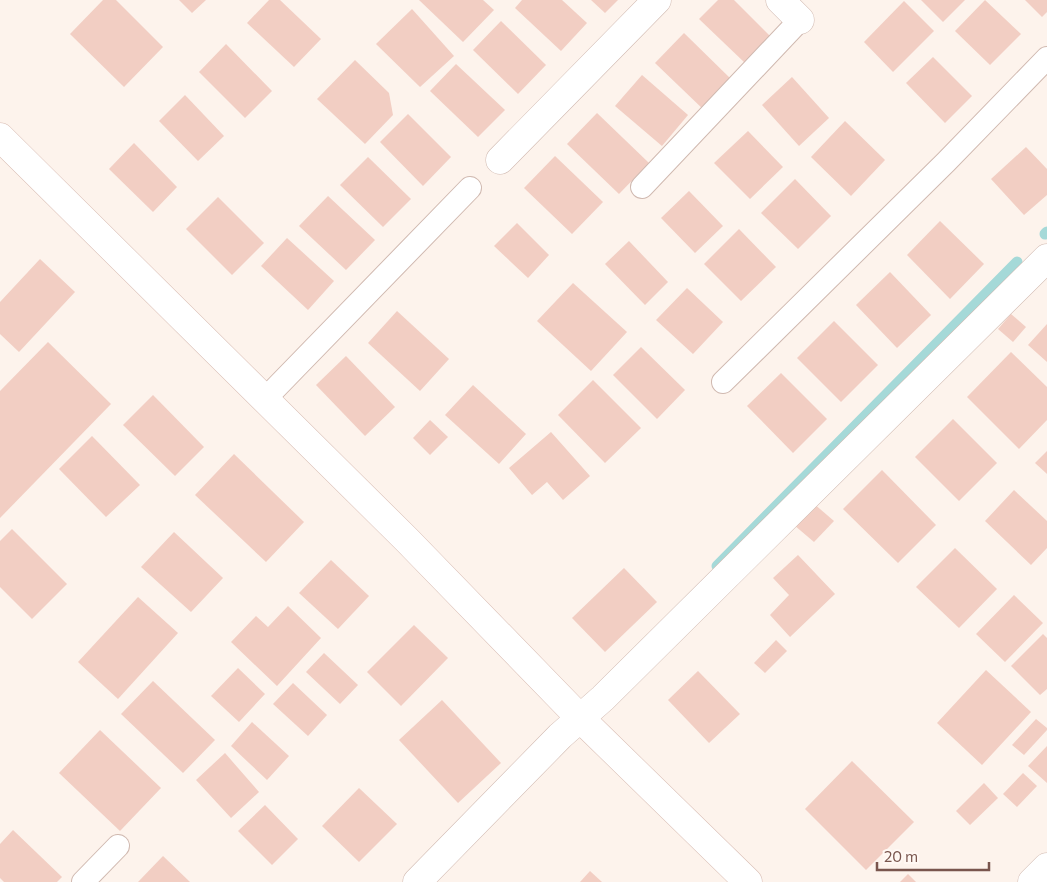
<svg xmlns="http://www.w3.org/2000/svg" width="1047" height="882" font-family="Commissioner,sans-serif">
<rect width="100%" height="100%" fill="#fdf3ec"/>
<g fill="none" stroke-linecap="round" stroke-linejoin="round">
<g stroke="#a5d9d8" stroke-width="11">
<path d="M1045,234l2,-2"/>
<path d="M717,566l300,-304"/>
</g>
</g>
<g fill="#f2cec3">
<path d="M103,0h13l47,47 -39,40 -54,-53z"/>
<path d="M179,0h27l-14,13z"/>
<path d="M269,0h11l41,39 -27,28 -47,-44z"/>
<path d="M419,0h64l11,10 -31,32z"/>
<path d="M522,0h40l25,23 -26,28 -46,-43z"/>
<path d="M591,0h27l-13,13z"/>
<path d="M718,0h16l37,37 -26,26 -46,-44z"/>
<path d="M921,0h44l-22,22z"/>
<path d="M985,0l36,34 -31,31 -35,-34z"/>
<path d="M1025,0h22v12l-5,5z"/>
<path d="M904,1l30,30 -41,41 -29,-30z"/>
<path d="M412,9l42,47 -34,31 -44,-43z"/>
<path d="M501,21l45,44 -28,29 -45,-44z"/>
<path d="M684,33l49,48 -28,30 -50,-48z"/>
<path d="M226,44l46,47 -27,27 -46,-46z"/>
<path d="M933,57l39,39 -27,27 -39,-40z"/>
<path d="M355,60l34,33 4,22 -28,29 -48,-45z"/>
<path d="M456,64l49,46 -27,27 -48,-46z"/>
<path d="M642,75l46,40 -26,31 -47,-40z"/>
<path d="M792,77l37,41 -30,28 -37,-41z"/>
<path d="M185,95l39,41 -26,25 -39,-40z"/>
<path d="M597,113l52,50 -30,31 -52,-50z"/>
<path d="M408,114l43,43 -28,29 -43,-44z"/>
<path d="M845,121l40,39 -34,36 -40,-39z"/>
<path d="M748,131l35,36 -33,32 -36,-36z"/>
<path d="M134,143l43,44 -24,25 -44,-43z"/>
<path d="M1026,147l21,22v26l-23,20 -33,-36z"/>
<path d="M555,156l48,46 -31,32 -48,-46z"/>
<path d="M368,157l43,42 -28,28 -43,-42z"/>
<path d="M795,179l36,37 -33,33 -37,-36z"/>
<path d="M689,191l34,35 -28,27 -34,-35z"/>
<path d="M328,196l47,44 -29,30 -47,-44z"/>
<path d="M218,197l46,46 -32,32 -46,-46z"/>
<path d="M940,221l44,43 -34,35 -43,-44z"/>
<path d="M517,223l32,32 -21,23 -34,-32z"/>
<path d="M739,229l37,38 -35,34 -37,-37z"/>
<path d="M287,238l47,43 -26,29 -47,-44z"/>
<path d="M629,241l39,41 -23,23 -40,-41z"/>
<path d="M40,259l35,33 -56,60 -19,-18v-32z"/>
<path d="M890,272l41,43 -34,33 -41,-43z"/>
<path d="M573,283l54,49 -36,39 -54,-50z"/>
<path d="M687,288l36,34 -30,32 -37,-34z"/>
<path d="M397,311l52,48 -29,32 -52,-48z"/>
<path d="M1011,314l15,13 -13,15 -15,-13z"/>
<path d="M834,321l44,44 -37,37 -44,-44z"/>
<path d="M1047,324v38l-19,-17z"/>
<path d="M48,342l63,62 -111,114v-127z"/>
<path d="M641,347l44,43 -28,29 -44,-44z"/>
<path d="M1011,352l36,35v33l-28,29 -52,-52z"/>
<path d="M346,356l49,51 -30,29 -49,-51z"/>
<path d="M781,373l46,46 -34,34 -46,-47z"/>
<path d="M593,380l48,48 -36,35 -47,-48z"/>
<path d="M473,385l53,49 -27,30 -54,-49z"/>
<path d="M153,395l51,52 -29,29 -52,-51z"/>
<path d="M953,419l44,44 -38,38 -44,-44z"/>
<path d="M430,420l18,17 -18,18 -17,-17z"/>
<path d="M551,432l39,44 -27,24 -16,-18 -15,13 -23,-27z"/>
<path d="M92,436l48,49 -34,32 -47,-48z"/>
<path d="M1047,451v23l-12,-11z"/>
<path d="M234,454l70,68 -38,40 -71,-67z"/>
<path d="M882,470l54,55 -38,38 -55,-54z"/>
<path d="M1014,490l33,31v27l-16,17 -46,-44z"/>
<path d="M813,503l21,18 -20,21 -20,-17z"/>
<path d="M12,529l55,55 -35,35 -32,-32v-46z"/>
<path d="M174,532l49,46 -32,34 -50,-45z"/>
<path d="M955,548l42,41 -38,39 -43,-41z"/>
<path d="M798,555l37,39 -45,43 -20,-22 19,-20 -16,-17z"/>
<path d="M331,560l38,36 -31,33 -39,-36z"/>
<path d="M624,568l33,34 -52,50 -33,-34z"/>
<path d="M1014,595l29,28 -38,39 -29,-28z"/>
<path d="M138,597l40,36 -60,66 -40,-37z"/>
<path d="M288,606l33,32 -44,48 -46,-44 25,-26 12,11z"/>
<path d="M414,625l34,33 -47,48 -34,-34z"/>
<path d="M1043,634l4,4v51l-7,6 -29,-29z"/>
<path d="M776,640l11,11 -22,22 -11,-10z"/>
<path d="M324,653l34,32 -18,19 -34,-32z"/>
<path d="M238,668l27,26 -26,28 -28,-26z"/>
<path d="M986,670l45,42 -49,53 -45,-42z"/>
<path d="M698,671l42,43 -31,29 -41,-43z"/>
<path d="M153,681l62,59 -32,33 -62,-59z"/>
<path d="M293,683l34,32 -19,21 -35,-32z"/>
<path d="M442,700l59,63 -43,40 -59,-63z"/>
<path d="M1036,719l11,9v2l-23,25 -12,-10z"/>
<path d="M252,722l37,34 -22,24 -36,-34z"/>
<path d="M100,730l61,58 -41,43 -61,-58z"/>
<path d="M1047,746v37l-19,-17z"/>
<path d="M225,753l34,39 -28,26 -35,-38z"/>
<path d="M852,761l62,61 -48,48 -61,-61z"/>
<path d="M1023,773l14,13 -20,21 -14,-13z"/>
<path d="M984,783l14,15 -28,27 -14,-14z"/>
<path d="M359,788l38,36 -38,38 -37,-36z"/>
<path d="M265,805l33,34 -26,26 -34,-34z"/>
<path d="M13,830l49,47 -5,5h-53l-4,-4v-34z"/>
<path d="M163,856l27,26h-52z"/>
<path d="M590,871l12,11h-22z"/>
<path d="M908,874l8,8h-16z"/>
</g>
<g fill="none" stroke-linecap="round" stroke-linejoin="round">
<g stroke="#d0b9b0" stroke-width="24">
<g id="lane">
<path d="M642,187l158,-167"/>
<path d="M723,382l223,-220 101,-104"/>
<path d="M265,399l205,-211"/>
<path d="M83,882l35,-36"/>
</g>
</g>
<g stroke="#d0b9b0" stroke-width="29">
<g id="street">
<path d="M780,0l20,20"/>
<path d="M500,160l157,-160"/>
<path d="M417,882l143,-146 43,-38 444,-440"/>
<path d="M1032,882l15,-15"/>
</g>
</g>
<g stroke="#d8bcb3" stroke-width="29">
<path id="secondary" d="M0,137l407,403 173,178 168,164"/>
</g>
<use href="#lane" stroke="#fff" stroke-width="22"/>
<use href="#street" stroke="#fff" stroke-width="28"/>
<use href="#secondary" stroke="#fff" stroke-width="28"/>
</g>
<path d="M877 862v8h112v-8" fill="none" stroke="#79554d" stroke-width="2.5"/>
<text x="884" y="862" font-size="15" fill="#79554d" stroke="#fff8f3" stroke-width="4" paint-order="stroke">20 m</text>
</svg>
